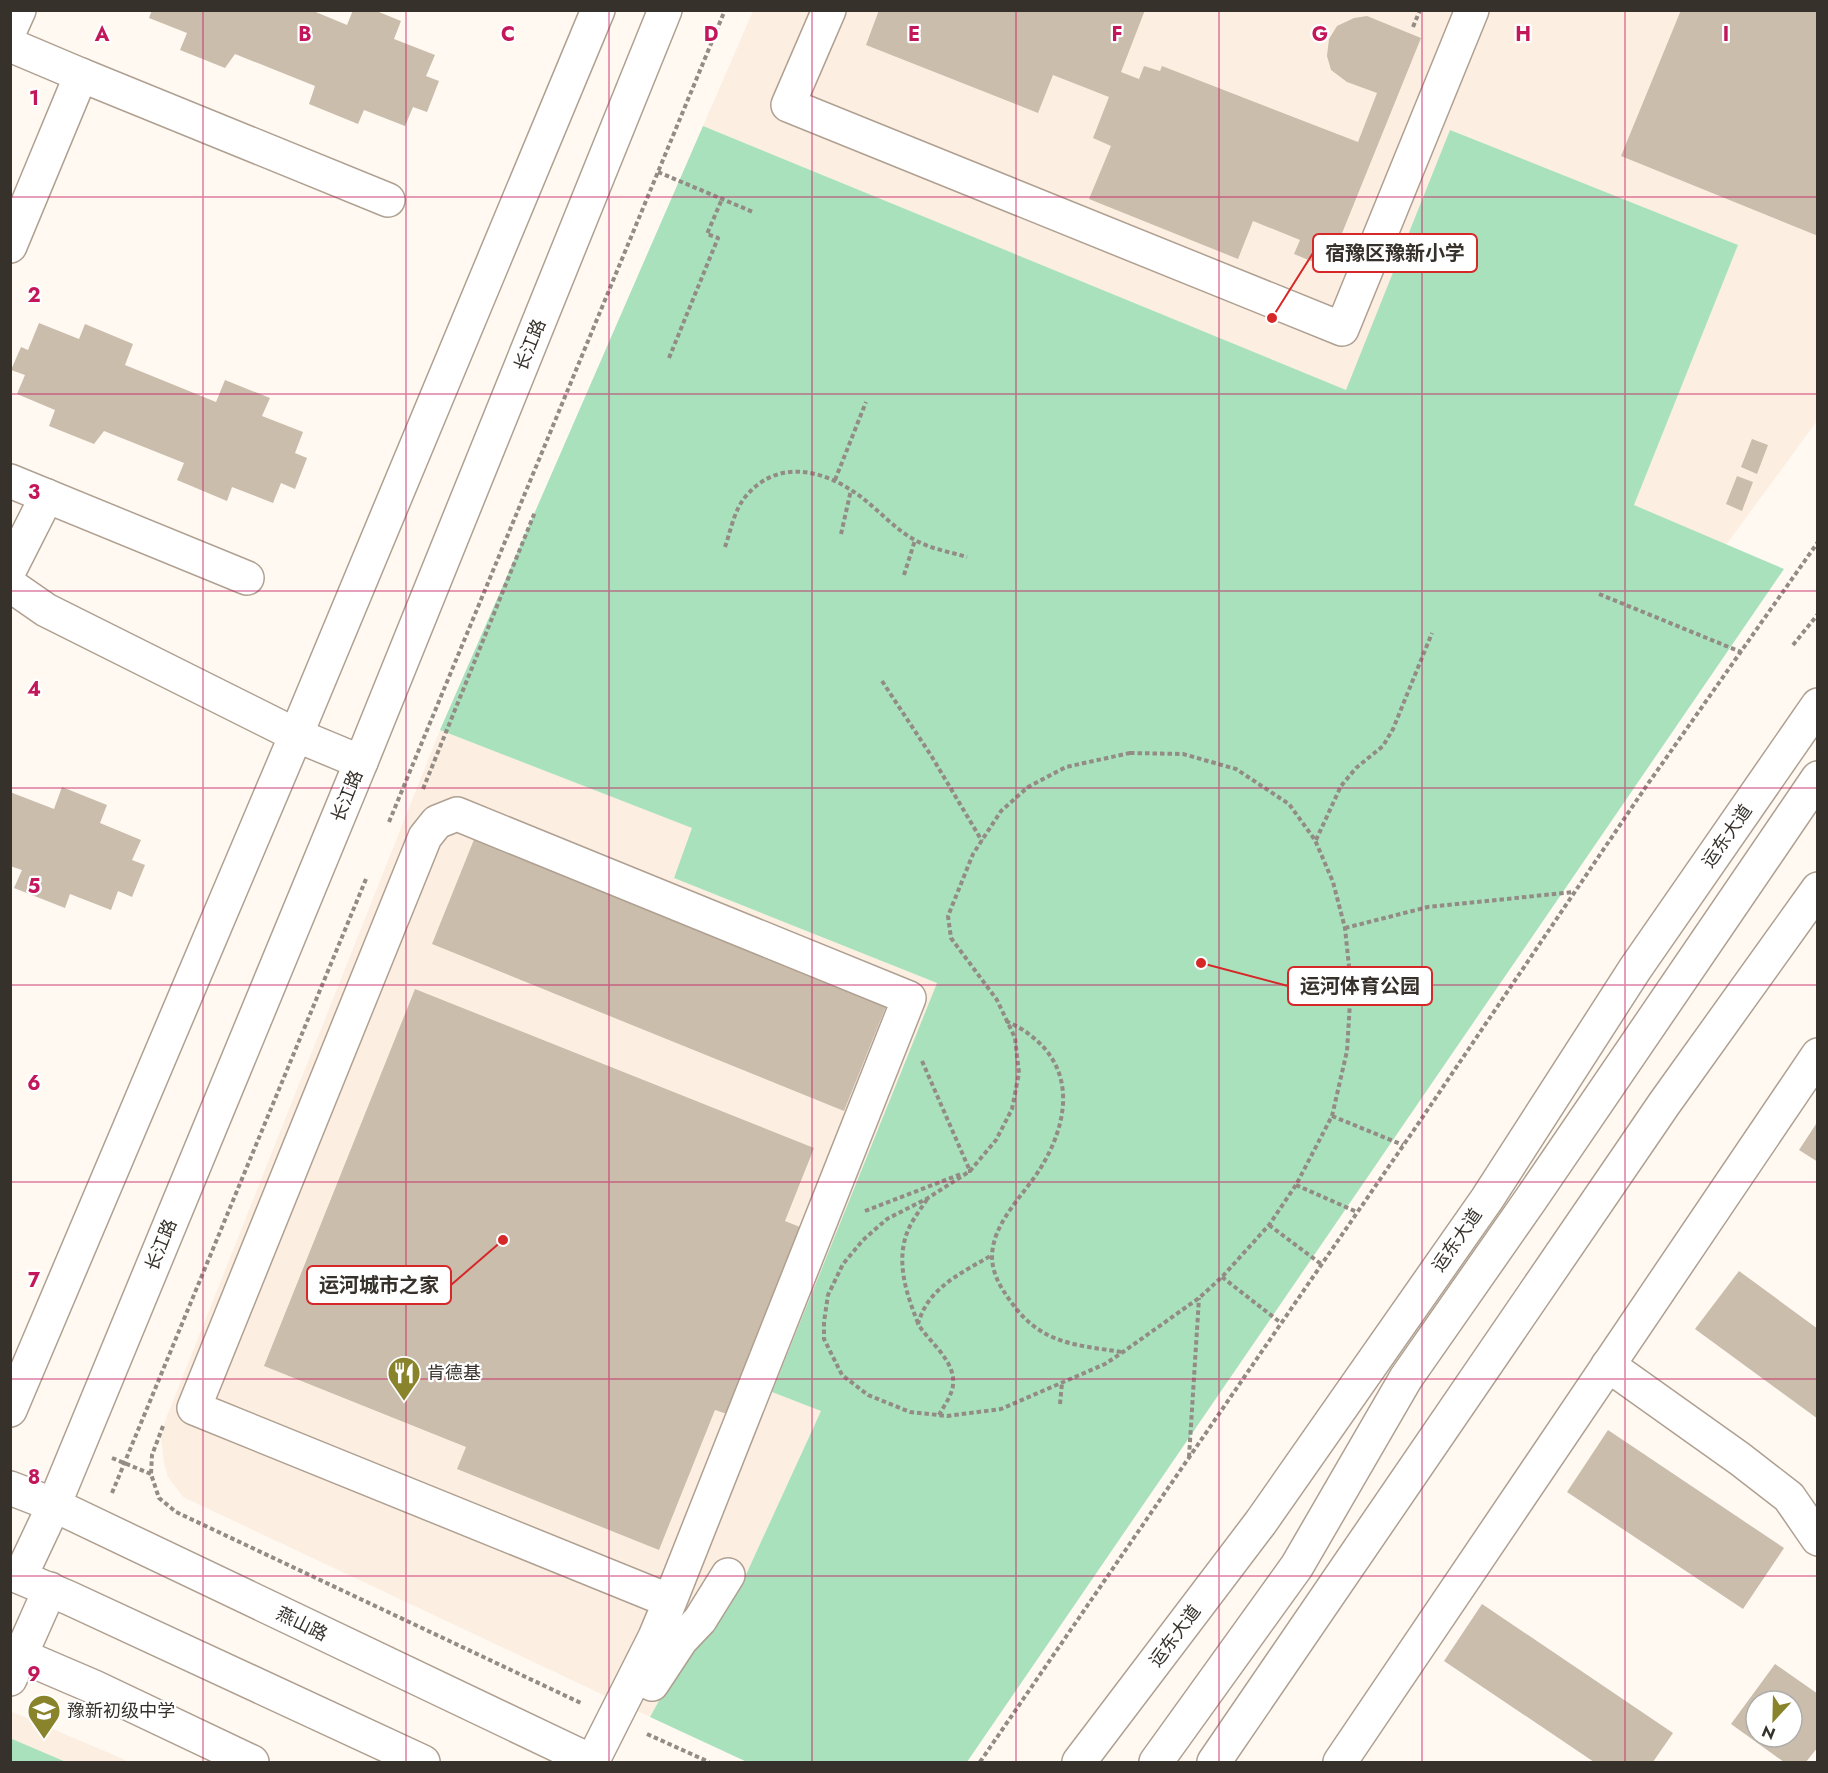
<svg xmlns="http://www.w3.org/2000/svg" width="1828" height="1773" font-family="Jost,'Noto Sans SC',sans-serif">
<rect width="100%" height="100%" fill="#fff9f2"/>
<g fill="#fcefe2">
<path d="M753,11h1064v410l-91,124 -92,-40 104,-260 -288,-114 -103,260 -644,-265z"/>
<path d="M440,730l253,98 -19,50 263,105 -165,409 50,19 -78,168 -27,45 -40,44 -27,49 -467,-220 -15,-20 -4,-14 -3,-25 4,-17z"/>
<path d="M10,1711l15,6 105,45h-119z"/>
</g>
<g fill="#a9e1bd">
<path d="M703,126l643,264 104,-260 288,115 -104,260 150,64 -817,1193h-220l-97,-45 27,-49 40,-44 27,-45 77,-168 -49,-19 165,-409 -263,-105 18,-50 -252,-98z"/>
<path d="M12,1739l54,23h-55z"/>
</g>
<g fill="#cabdac" fill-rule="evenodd">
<path d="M152,10h159l36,15 6,-15h21l27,11 -7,18 41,16 -9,21 13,5 -12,31 -14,-5 -8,19 -41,-16 -6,14 -49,-20 6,-18 -80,-32 -10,14 -45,-18 7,-17 -38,-15z"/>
<path d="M879,10h266l-24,62 18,7 5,-13 16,5 2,-5 196,76 19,-49 -30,-11 -16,-12 -4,-14 2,-17 8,-13 17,-8 13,-2 54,22 -93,230 -34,-14 6,-14 -47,-19 -15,38 -149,-60 22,-53 -18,-8 16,-41 -56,-22 -15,38 -172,-68z"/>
<path d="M1681,10h137v226l-197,-80z"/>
<path d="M39,323l40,16 6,-15 48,20 -8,21 91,37 9,-22 45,18 -8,18 41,16 -8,21 12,5 -12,31 -14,-6 -8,20 -41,-16 -5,14 -50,-21 7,-17 -80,-32 -10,13 -45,-18 6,-16 -38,-16 8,-19 -14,-5 10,-23 7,3z"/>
<path d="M1752,439l16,6 -11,29 -16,-7z"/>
<path d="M1737,476l16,6 -11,29 -16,-7z"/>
<path d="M62,787l45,18 -7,18 41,17 -9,20 13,5 -13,32 -14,-6 -7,19 -41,-16 -5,14 -51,-20 8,-18 -12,-4v-74l44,17z"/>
<path d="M475,837l412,167 -43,107 -412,-167z"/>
<path d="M415,989l399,159 -29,73 20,8 -75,186 -15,-5 -56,140 -202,-81 9,-22 -202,-81z"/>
<path d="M1818,1121v41l-19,-12z"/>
<path d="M1739,1271l79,58v90l-123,-90z"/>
<path d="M1608,1430l176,118 -41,61 -176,-117z"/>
<path d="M1482,1604l191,129 -20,29h-59l-150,-101z"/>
<path d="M1775,1664l43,30v53l-12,15h-22l-53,-38zM1756,1701h36v36h-36z"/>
</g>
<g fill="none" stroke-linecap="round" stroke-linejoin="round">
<g stroke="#afa091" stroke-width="36">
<g id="minor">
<path d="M829,10l-41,95 554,224 130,-319"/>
<path d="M10,30l9,-20"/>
<path d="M10,45l71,30"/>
<path d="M10,246l71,-171 307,125"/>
<path d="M10,481l237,97"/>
<path d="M10,569l37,-73"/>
<path d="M10,585l36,25 250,125 65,27"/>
<path d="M1608,1365l132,94 49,38 29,42"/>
<path d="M10,1410l286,-675 302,-725"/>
<path d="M10,1488l44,17 539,257"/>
<path d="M10,1573l59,25 354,164"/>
<path d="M20,1577l34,-72 307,-743 304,-752"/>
<path d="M10,1651l84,36 158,75"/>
<path d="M10,1679l40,-90"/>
<path d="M652,1684l29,-44 19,-20 28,-45"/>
<path d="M592,1762l63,-125 15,-36 239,-603 -452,-184 -20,8 -12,15 -231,571 476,193"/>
<path d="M1214,1762l450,-658 154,-215"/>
<path d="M1340,1762l478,-707"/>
</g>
</g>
<g stroke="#afa091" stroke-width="36">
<g id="major">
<path d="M1079,1762l182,-240 226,-323 148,-230 183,-264"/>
<path d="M1156,1762l141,-196 109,-188 125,-179 287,-421"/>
</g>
</g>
<g stroke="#928c85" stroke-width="4" stroke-dasharray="4.5 3" stroke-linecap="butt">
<path d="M1413,27l7,-17"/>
<path d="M658,172l95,40"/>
<path d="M669,358l49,-120 -11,-4 15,-35"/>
<path d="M835,480l31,-78"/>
<path d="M841,534l10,-44"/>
<path d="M725,547c6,-17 9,-37 21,-51 31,-37 76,-27 111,-2 20,14 36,34 58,46 16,9 35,12 52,17"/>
<path d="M904,575l11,-35"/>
<path d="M1599,594l142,58"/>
<path d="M1793,645l25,-31"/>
<path d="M882,681l50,76 50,84"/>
<path d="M1130,753l53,1 53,15 53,35 26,36 18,42 12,46 6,58 -4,65 -15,65 -36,69 -27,40 -47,52 -23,21 -76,54 -18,12 -104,45 -54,7 -37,-4 -42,-17 -26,-20 -18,-36v-17l4,-27 15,-31 20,-24 24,-21 41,-21 42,-27 26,-31 16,-31 7,-36 -4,-35 -18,-38 -46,-62 -3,-22 25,-62 28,-43 27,-24 38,-20z"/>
<path d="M423,789l112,-277"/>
<path d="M389,822l336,-812"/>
<path d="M1316,840l25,-54 15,-18 27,-22 10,-17 39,-96"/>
<path d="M1345,928l83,-21 146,-15"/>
<path d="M1006,1021c8,4 17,8 24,14 47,35 38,89 10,134 -17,27 -47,53 -48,87 0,18 9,32 19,46 30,42 64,43 111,50"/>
<path d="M922,1061l48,110h-2"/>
<path d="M1332,1116l71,29"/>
<path d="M1296,1185l61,27"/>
<path d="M865,1211l96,-37"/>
<path d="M1269,1225l52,39"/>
<path d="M1222,1277l59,46"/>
<path d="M918,1323c-12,-30 -24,-65 -8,-97 5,-10 12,-19 18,-28"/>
<path d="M1060,1404l2,-21"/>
<path d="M939,1415c5,-9 13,-20 14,-30 3,-24 -24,-43 -35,-61 10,-37 44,-51 74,-69"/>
<path d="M163,1426l-11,29 -1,19 8,24 17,14 407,192"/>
<path d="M1189,1457l10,-159"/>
<path d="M112,1458l39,16"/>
<path d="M112,1493l254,-614"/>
<path d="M647,1734l62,28"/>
<path d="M980,1762l438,-638 227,-336 173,-246"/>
</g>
<use href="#minor" stroke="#fff" stroke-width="33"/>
<use href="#major" stroke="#fff" stroke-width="33"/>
</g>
<path fill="none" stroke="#c2185b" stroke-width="1.5" stroke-opacity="0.55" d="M203,10v1752M406,10v1752M609,10v1752M812,10v1752M1016,10v1752M1219,10v1752M1422,10v1752M1625,10v1752M10,197h1808M10,394h1808M10,591h1808M10,788h1808M10,985h1808M10,1182h1808M10,1379h1808M10,1576h1808"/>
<defs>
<g id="restaurant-pin" transform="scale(1.725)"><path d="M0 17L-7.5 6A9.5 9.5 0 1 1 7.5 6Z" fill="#89842c" stroke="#fff"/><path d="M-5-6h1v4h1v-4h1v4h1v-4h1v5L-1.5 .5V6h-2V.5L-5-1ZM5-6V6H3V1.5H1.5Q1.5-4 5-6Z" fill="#fff"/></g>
<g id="school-pin" transform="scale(1.725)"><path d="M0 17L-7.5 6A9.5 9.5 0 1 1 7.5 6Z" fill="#89842c" stroke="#fff"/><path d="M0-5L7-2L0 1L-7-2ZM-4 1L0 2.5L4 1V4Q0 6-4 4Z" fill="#fff"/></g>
</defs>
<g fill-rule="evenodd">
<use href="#restaurant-pin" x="404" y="1373"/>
<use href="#school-pin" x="44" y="1711"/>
</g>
<g text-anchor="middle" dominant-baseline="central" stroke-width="4.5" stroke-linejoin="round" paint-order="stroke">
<g font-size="18" fill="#37312b" stroke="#fff">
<text transform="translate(530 345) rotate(-68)">长江路</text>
<text transform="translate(347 796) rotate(-68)">长江路</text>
<text transform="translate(1727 836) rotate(-55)">运东大道</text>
<text transform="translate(1457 1240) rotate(-55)">运东大道</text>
<text transform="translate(161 1245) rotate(-68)">长江路</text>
<text transform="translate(302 1624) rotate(26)">燕山路</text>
<text transform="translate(1175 1636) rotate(-53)">运东大道</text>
</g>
<g font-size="18" fill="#37312b" stroke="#fff" text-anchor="start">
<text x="427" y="1373">肯德基</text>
<text x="67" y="1711">豫新初级中学</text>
</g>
</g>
<g font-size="20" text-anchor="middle" font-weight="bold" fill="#c2185b" stroke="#fff" stroke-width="4.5" stroke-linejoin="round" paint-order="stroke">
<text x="102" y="41">A</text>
<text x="305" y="41">B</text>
<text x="508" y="41">C</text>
<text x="711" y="41">D</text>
<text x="914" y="41">E</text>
<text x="1117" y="41">F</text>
<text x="1320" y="41">G</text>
<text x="1523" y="41">H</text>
<text x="1726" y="41">I</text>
<text x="34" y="105">1</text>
<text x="34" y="302">2</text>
<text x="34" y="499">3</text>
<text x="34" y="696">4</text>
<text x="34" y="893">5</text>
<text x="34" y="1090">6</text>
<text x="34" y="1287">7</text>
<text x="34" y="1484">8</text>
<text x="34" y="1681">9</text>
</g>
<path fill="none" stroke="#d62828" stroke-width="2" d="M1272 318L1313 253M1201 963L1288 986M503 1240L451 1285"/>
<g fill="#d62828" stroke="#fff" stroke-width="2">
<circle cx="1272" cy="318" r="6"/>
<circle cx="1201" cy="963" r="6"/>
<circle cx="503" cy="1240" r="6"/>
</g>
<g fill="#fff" stroke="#d62828" stroke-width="2">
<rect x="1313" y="234" width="164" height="38" rx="6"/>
<rect x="1288" y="967" width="144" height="38" rx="6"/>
<rect x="307" y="1266" width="144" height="38" rx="6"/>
</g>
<g font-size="20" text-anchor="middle" font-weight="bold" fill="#37312b">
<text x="1395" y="260">宿豫区豫新小学</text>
<text x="1360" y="993">运河体育公园</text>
<text x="379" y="1292">运河城市之家</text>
</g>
<rect width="1828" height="1773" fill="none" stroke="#37312b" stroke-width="24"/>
<g transform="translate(1774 1719) rotate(202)"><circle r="28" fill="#ffffff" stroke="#afadaa" stroke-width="1.5"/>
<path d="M0-4.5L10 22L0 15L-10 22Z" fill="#89842c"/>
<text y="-9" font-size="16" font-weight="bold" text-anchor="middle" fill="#37312b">N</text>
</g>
</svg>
